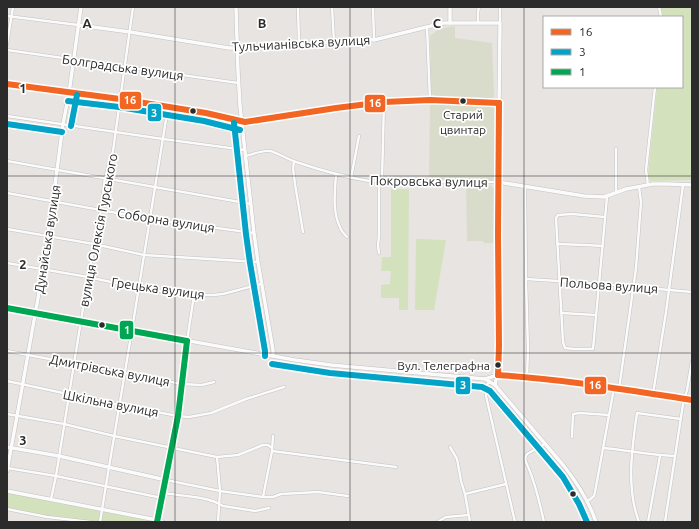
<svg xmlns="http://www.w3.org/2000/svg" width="699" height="529" font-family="Ubuntu,sans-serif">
<rect width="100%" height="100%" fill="#e8e4e2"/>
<g fill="#d4e1bd">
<path d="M661,7h31v173l-42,1 -2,-7 9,-87h25v-70h-20z"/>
<path d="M391,189h18l-1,121h-9v-12h-18v-13l9,-1 1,-13h-10l1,-14h9z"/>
<path d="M416,239l30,1 -12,70h-19z"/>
<path d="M7,493l142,27 3,2h-58l-48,-6 -39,-7z"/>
</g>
<g fill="#d9dcca">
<path d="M455,26v12l37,5 2,54 -2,2 -58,-3 -2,-2h-1l-1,-58 9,-7z"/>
<path d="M430,104l64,2 2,5 -1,69 -66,-1z"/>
<path d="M466,185h24l4,4 1,54h-11l-1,-2h-16z"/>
</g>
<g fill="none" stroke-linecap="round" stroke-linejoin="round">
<g stroke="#c2c2c3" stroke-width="3.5">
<g id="street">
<path d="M298,7l1,37"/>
<path d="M332,7l2,35"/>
<path d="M373,7l1,33"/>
<path d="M500,7v16"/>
<path d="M659,7l2,10"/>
<path d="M7,16l71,9"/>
<path d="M478,23v-11l1,-5"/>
<path d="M427,27l3,73"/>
<path d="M7,44l6,-37"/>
<path d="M7,50l231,33"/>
<path d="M7,116l156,23 82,11"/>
<path d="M616,149v43"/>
<path d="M246,156c7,-2 17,-6 24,-5 6,1 19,9 26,11 24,8 49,15 73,19l129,1"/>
<path d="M7,161l244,43"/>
<path d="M294,162l-1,6 2,16 8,48"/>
<path d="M336,174c-1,17 -4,37 4,53 1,4 4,7 7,10"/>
<path d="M351,178l8,-42"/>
<path d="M648,185l-2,-15 9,-83"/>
<path d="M525,187l1,92 2,71 -1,27"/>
<path d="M7,193l143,26 104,14"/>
<path d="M605,217l-33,-3 -14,1 -2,3 7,124 2,6 9,1h19l14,-152"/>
<path d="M7,229l87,15 50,11 114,7"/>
<path d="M557,244l29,1 17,1"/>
<path d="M379,253l-1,-8 1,-9v-54l3,-2 2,-78"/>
<path d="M7,263l81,14 51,11 55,7h19l10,-1 38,-10"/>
<path d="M526,279l65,4 101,9"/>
<path d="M562,313l34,2"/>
<path d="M187,341l7,-46"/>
<path d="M7,351l175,33 20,1 12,-3"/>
<path d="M7,381l112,24 59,11 11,1 22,-4 35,-14 38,-12"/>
<path d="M490,381l-4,5v10l29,126"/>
<path d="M619,389l17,-121 5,-66 -2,-15"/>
<path d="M653,394l13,-82 17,-127"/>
<path d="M7,414l57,10 50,12 103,21 21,-2 25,-10h5l4,3"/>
<path d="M572,437l1,-23 7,-1 29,2"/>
<path d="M450,447l7,12 4,22 4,13 5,28"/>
<path d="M603,448c24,2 48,7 72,8"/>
<path d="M272,451l124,16"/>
<path d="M217,457l3,34 -2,31"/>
<path d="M7,468l49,8 106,22"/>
<path d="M166,480l54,11 43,6h10l8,-3 37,-2 30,4"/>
<path d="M163,493c19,3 44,3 60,13l32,5 14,-3"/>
<path d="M465,494l41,-10"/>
<path d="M263,497l9,-46 1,-15"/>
<path d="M51,499l5,-23 32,-199 13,-67 4,-32 8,-27 20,-144"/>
<path d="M588,501l6,-5 1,-4 19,-104"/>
<path d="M7,509l40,8 44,5"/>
<path d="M157,520l7,2"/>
<path d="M100,522l9,-55 22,-131 37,-229"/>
<path d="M437,522l9,-5 23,-2"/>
<path d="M544,522c-4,-18 -8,-36 -15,-53 -2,-6 -6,-9 -2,-15l18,-10"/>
<path d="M639,522c-13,-33 -7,-75 -2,-109l44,6"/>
<path d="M648,522l12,-66"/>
<path d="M665,522l18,-118 4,-14 5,-29"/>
</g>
</g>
<g stroke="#c2c2c3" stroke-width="4.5">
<g id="secondary">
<path d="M236,7l2,64 2,35 14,127 4,29 15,88v6"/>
<path d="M450,7v16"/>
<path d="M78,25l52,7 99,16h8l97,-6 31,-3 9,1 69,-17h57l-2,169 1,154 -1,25 -3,14"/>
<path d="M7,84l113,15 86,14 39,9 91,-14 48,-6 46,-2 69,3"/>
<path d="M498,182l86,14 20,1 22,-8 27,-5h15l24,1"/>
<path d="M7,308l288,52 36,5 154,14 13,-4 15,1 83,9 96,15"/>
<path d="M485,379l10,6 69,81c14,18 25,35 32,56"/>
<path d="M7,447l52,9 107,24"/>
<path d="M7,471l10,-55 26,-146 14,-100 6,-46 6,-31 12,-86"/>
<path d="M7,491l150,29"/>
<path d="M157,522l21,-106 9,-75"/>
</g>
</g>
<use href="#street" stroke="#fcfbfb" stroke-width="2.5"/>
<use href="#secondary" stroke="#fcfbfb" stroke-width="3.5"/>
<g stroke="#fff" stroke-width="9">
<g id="bus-1">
<path d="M7,84l113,15 86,14 39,9 91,-14 48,-6 46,-2 69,3"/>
<path d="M498,375l1,-29 -1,-111 1,-132"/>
<path d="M498,375c65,4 129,15 194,25"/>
</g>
</g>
<g stroke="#fff" stroke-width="9">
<g id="bus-2">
<path d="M68,101l51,6 85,14 36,9"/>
<path d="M234,123l12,111 4,29 15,88v5"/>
<path d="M7,124l55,8"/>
<path d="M71,126l6,-31"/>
<path d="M272,364l58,9 152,14 8,4 73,86 16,27 8,18"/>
</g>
</g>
<g stroke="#fff" stroke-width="9">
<g id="bus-3">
<path d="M7,308l180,33"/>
<path d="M157,522l21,-106 9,-75"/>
</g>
</g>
<use href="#bus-1" stroke="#f26522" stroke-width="6"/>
<use href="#bus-2" stroke="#02a3c6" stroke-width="6"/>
<use href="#bus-3" stroke="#00a651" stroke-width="6"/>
</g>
<path fill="none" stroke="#2b2b2b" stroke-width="1" stroke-opacity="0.55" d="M175,7v515M350,7v515M524,7v515M7,176h685M7,353h685"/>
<g fill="#2b2b2b" stroke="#fff" stroke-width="1.5">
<circle cx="463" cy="101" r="3.5"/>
<circle cx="193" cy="111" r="3.5"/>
<circle cx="102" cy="325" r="3.5"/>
<circle cx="498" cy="365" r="3.5"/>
<circle cx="573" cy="494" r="3.5"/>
</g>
<g text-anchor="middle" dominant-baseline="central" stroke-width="3.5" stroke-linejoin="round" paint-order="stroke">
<g font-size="12" fill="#2b2b2b" stroke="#fff">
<text x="463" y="114">Старий<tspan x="463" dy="15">цвинтар</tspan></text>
<text x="490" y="365" text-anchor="end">Вул. Телеграфна</text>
</g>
<g font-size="13" fill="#2b2b2b" stroke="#fff">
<text transform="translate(301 43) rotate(-3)">Тульчианівська вулиця</text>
<text transform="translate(123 67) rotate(8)">Болградська вулиця</text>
<text transform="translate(429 181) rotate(1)">Покровська вулиця</text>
<text transform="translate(166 220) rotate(9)">Соборна вулиця</text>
<text transform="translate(98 230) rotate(-79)">вулиця Олексія Гурського</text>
<text transform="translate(47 239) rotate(-81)">Дунайська вулиця</text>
<text transform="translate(609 285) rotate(4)">Польова вулиця</text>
<text transform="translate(158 288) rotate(8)">Грецька вулиця</text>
<text transform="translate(110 370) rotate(11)">Дмитрівська вулиця</text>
<text transform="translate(111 403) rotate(11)">Шкільна вулиця</text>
</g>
</g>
<g font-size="13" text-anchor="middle" font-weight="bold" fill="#2b2b2b" stroke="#fff" stroke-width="3.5" stroke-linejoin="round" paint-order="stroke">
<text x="87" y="28">A</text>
<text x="262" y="28">B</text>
<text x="437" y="28">C</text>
<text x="23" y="93">1</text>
<text x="23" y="269">2</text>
<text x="23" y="445">3</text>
</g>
<g stroke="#fff" stroke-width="1.5">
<rect x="119" y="91" width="23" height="19" rx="4" fill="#f26522"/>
<rect x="364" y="94" width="22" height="19" rx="4" fill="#f26522"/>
<rect x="147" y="103" width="15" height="19" rx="4" fill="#02a3c6"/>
<rect x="119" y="320" width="15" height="20" rx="4" fill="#00a651"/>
<rect x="455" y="376" width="16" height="19" rx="4" fill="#02a3c6"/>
<rect x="584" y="376" width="23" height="19" rx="4" fill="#f26522"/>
</g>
<g font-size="11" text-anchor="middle" font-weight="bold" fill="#fff">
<text x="130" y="104">16</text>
<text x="375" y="107">16</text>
<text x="154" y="117">3</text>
<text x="127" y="334">1</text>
<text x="463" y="389">3</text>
<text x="595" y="389">16</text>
</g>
<rect width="699" height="529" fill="none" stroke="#2b2b2b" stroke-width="16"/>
<rect x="543" y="16" width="140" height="72" fill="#ffffff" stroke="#aaaaaa"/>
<rect x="551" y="29" width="20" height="6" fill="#f26522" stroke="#aaaaaa"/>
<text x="579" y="36" font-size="12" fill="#2b2b2b">16</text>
<rect x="551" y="49" width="20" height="6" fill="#02a3c6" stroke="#aaaaaa"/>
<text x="579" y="56" font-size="12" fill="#2b2b2b">3</text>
<rect x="551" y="69" width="20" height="6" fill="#00a651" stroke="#aaaaaa"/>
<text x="579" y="76" font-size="12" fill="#2b2b2b">1</text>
</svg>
